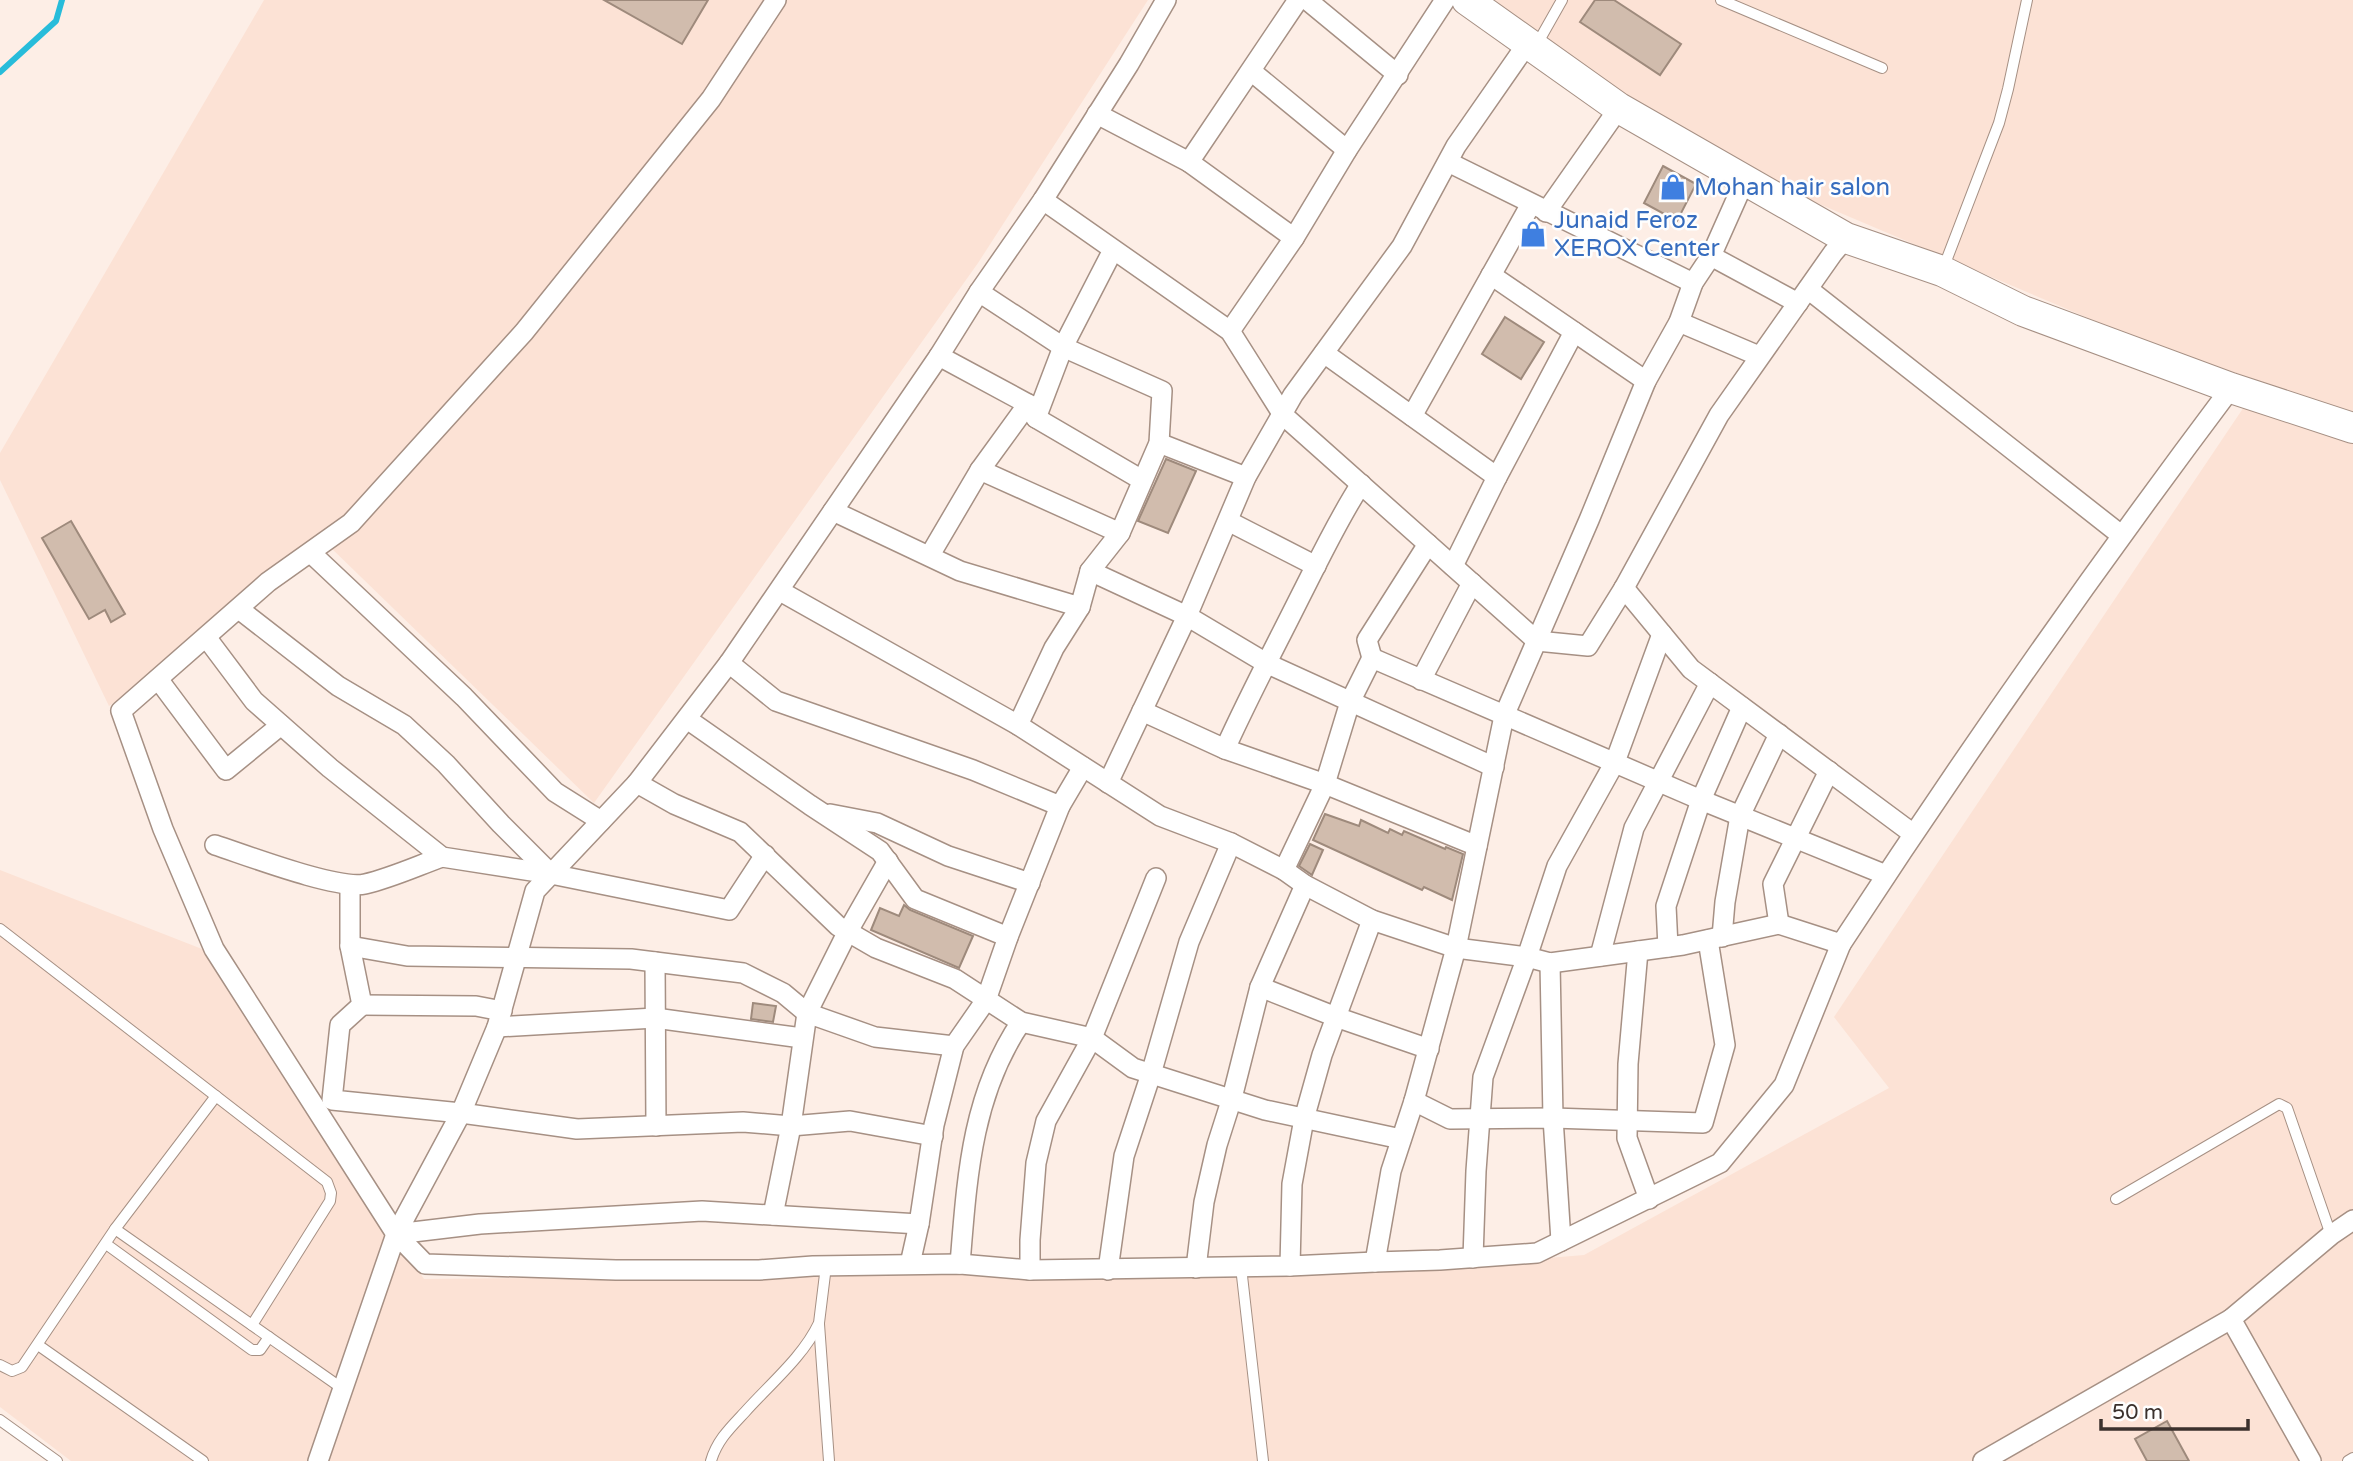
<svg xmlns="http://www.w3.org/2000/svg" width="2353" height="1461" font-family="'Varela Round',sans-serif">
<rect width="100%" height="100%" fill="#fdeee6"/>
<g fill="#fce2d5">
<path d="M264,0h884l-170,263 -384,540 -265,-257 -220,160 -109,-226v-27z"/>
<path d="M1485,0h868v1461h-2282l-71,-54v-537l202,79 222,330 984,-9 176,-15 305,-167 -55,-71 422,-628 -536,-227z"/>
</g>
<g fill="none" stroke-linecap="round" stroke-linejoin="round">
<path stroke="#27bcda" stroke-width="6" d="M0,72l56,-51 6,-21"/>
</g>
<g fill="#d1bcad" stroke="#9e8a7c" stroke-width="2">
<path d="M604,0h104l-26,44z"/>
<path d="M1595,0h19l67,44 -21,31 -80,-53z"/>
<path d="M1663,166l33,18 -19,37 -33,-18z"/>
<path d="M1505,317l39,25 -23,37 -39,-25z"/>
<path d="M1166,459l30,12 -28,62 -30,-12z"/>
<path d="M71,521l54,93 -14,8 -6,-12 -16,9 -47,-81z"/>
<path d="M1325,814l34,12 2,-6 27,13 2,-4 12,6 2,-4 41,18 1,-2 17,7 -11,46 -28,-13 -2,3 -109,-50z"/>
<path d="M1310,844l13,6 -11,25 -13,-9z"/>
<path d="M904,905l6,5 63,26 -14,32 -88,-38 9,-22 19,8z"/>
<path d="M753,1003l23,3 -3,16 -22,-3z"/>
<path d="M2167,1421l22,40h-42l-12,-22z"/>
</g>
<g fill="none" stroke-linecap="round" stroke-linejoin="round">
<g stroke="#a69084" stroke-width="12">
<g id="lane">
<path d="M1721,0l161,68"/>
<path d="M1536,46l26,-46"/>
<path d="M1943,269l56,-146 9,-34 19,-89"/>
<path d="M0,929l327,253 4,11 -1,8 -78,124"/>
<path d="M2116,1199l163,-95 8,4 44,127"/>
<path d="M115,1229l228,160"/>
<path d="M106,1244l146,106h8l9,-13"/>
<path d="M1241,1267l22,194"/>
<path d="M819,1324l10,137"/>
<path d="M38,1345l165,116"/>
<path d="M0,1365l12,6 10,-4 93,-138 101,-133"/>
<path d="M0,1420l57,41"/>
<path d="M711,1461c6,-21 20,-34 34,-49 25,-28 58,-55 74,-89l7,-57"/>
<path d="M2348,1461l5,-3"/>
</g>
</g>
<g stroke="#a69084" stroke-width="22">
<g id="street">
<path d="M1307,0l91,75"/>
<path d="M1251,71l96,79"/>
<path d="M1097,114l92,48 105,76"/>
<path d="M1189,162l109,-162"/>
<path d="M1448,162l245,121"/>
<path d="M1043,200l187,131 53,84 254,226 51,5 36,-58 95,-173 114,-162 13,-15"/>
<path d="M1546,212l73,-104"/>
<path d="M1711,256l87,47"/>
<path d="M1491,275l155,106"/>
<path d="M1808,289l313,246"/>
<path d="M1679,322l80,34"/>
<path d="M1230,331l64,-93 53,-88 98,-150"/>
<path d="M1324,353l173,124 77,-145"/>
<path d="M939,356l89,48 8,14 106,62"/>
<path d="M1412,416l119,-212"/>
<path d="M1036,418l27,-71 50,-97"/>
<path d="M1159,443l87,34"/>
<path d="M980,470l140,63"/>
<path d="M833,511l127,60 120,36 10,-36 30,-38 39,-90 3,-52 -99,-44 -84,-55"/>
<path d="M1228,521l88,45"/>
<path d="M311,553l153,144 91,95 46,29"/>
<path d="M930,555l50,-85 48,-66"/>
<path d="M1453,566l44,-89"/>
<path d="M1090,571l97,45 79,47 228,104"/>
<path d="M1624,588l67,81 221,164"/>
<path d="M780,591l238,134 142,91 71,27 53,27 21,15 67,35 84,28 71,9 23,6 133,-18 96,-21 62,20c124,-190 254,-375 390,-556"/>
<path d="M239,609l99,77 66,39 42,39 55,60 50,50"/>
<path d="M206,637l48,64 76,67 112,89 109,17 178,36 36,-55"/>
<path d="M1372,658l-5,-18 61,-96"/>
<path d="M729,663l47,38 197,69 87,36"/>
<path d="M158,679l68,91 55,-45"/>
<path d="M1421,680l51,-97"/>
<path d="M1142,711l83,38 100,35 152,62"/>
<path d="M687,719l123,86 70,46 35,48 93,38"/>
<path d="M1018,725l36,-77 26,-41"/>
<path d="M1225,749c23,-51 49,-100 74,-150 20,-39 38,-78 62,-115"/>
<path d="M637,783l37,21 66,28 98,94 38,22 79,31 66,43 71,16 41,30 132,42 136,29"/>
<path d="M1108,783l79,-167 59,-139 47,-82 109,-149 54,-100 71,-102"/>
<path d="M830,814l47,9 71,33 82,27"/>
<path d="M215,845c31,10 122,45 150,39 26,-6 52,-18 77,-27"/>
<path d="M1284,870l41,-86 25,-82 22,-44 329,142 185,75"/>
<path d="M350,885v61l12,59 -22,20 -8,75 129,13 116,16 166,-7 48,4 59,-5 83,15"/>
<path d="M1779,924l-6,-40 56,-113"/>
<path d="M1722,937l3,-35 15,-86 39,-82"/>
<path d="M1708,940l17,105 -22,78 -150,-5 -103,1 -36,-18 42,-153 48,-232 85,-196 57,-139 33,-59 14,-39 18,-27 33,-74"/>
<path d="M350,946l57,10 224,3 112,14 40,20 24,20 68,24 79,9"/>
<path d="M1668,947l-2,-41 35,-106 41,-93"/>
<path d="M1638,951l-10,113 -1,74 22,61"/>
<path d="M1600,956l34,-128 76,-145"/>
<path d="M655,962l1,164"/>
<path d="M1550,963l3,155 8,123"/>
<path d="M1260,987l76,30 93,32"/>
<path d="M362,1005l114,1 26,5"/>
<path d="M497,1027l158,-9 147,20"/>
<path d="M1414,1101l-23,70 -16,91 65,-2 97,-7 183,-90 64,-78 57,-141"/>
<path d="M773,1215l18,-89 16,-113 41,-82 40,-70"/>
<path d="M919,1224l-217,-13 -222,13 -84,10 65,-121 36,-86 38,-136 102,-108 92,-120 210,-307 40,-64 64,-92 86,-136 37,-64"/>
<path d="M396,1234l-182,-285 -51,-120 -42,-118 147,-129 83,-59 173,-191 187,-233 65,-99"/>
<path d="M1473,1258l3,-87 7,-94 44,-120 30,-91 58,-104 47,-128"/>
<path d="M910,1264l9,-40 15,-99 20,-79 32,-46 22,-63 52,-131 23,-39"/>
<path d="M960,1264c7,-85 11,-168 61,-242"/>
<path d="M1290,1266l2,-82 12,-65 18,-64 50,-135"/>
<path d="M1196,1268l8,-66 13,-57 15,-47 28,-111 45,-102"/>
<path d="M1030,1270v-30l6,-77 10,-42 46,-83 64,-160"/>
<path d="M1108,1270l16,-114 27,-82 38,-132 42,-99"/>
<path d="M318,1461l78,-227 29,30 191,6h143l54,-4 147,-2 70,6 260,-4 85,-4"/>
<path d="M1983,1461l248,-142"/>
<path d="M2311,1461l-80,-142 100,-84 22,-15"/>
</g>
</g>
<g stroke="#a69084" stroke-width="32">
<path id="primary" d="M1467,0l152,108 227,130 96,33 81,40 208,77 122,40"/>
</g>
<use href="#lane" stroke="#fff" stroke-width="10"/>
<use href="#street" stroke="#fff" stroke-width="19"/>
<use href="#primary" stroke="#fff" stroke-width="30"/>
</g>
<defs>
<g id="shop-bare" transform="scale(2.1)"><path d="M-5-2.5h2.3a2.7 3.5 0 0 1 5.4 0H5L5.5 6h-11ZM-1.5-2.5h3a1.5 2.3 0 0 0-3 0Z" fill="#3f7fe0" stroke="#fefefe" stroke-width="2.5" paint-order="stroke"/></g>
</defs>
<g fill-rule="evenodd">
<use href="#shop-bare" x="1673" y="187"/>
<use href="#shop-bare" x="1533" y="234"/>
</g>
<g text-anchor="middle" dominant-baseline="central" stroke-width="5" stroke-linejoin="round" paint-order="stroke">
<g font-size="24" fill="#366cbe" stroke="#fefefe" text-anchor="start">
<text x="1694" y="187">Mohan hair salon</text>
<text x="1554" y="220">Junaid Feroz<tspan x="1554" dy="28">XEROX Center</tspan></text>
</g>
</g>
<path d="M2101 1419v10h147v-10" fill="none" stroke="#3b312d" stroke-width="3.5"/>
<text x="2112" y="1419" font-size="21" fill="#3b312d" stroke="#fefefe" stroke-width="5" paint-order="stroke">50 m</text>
</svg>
